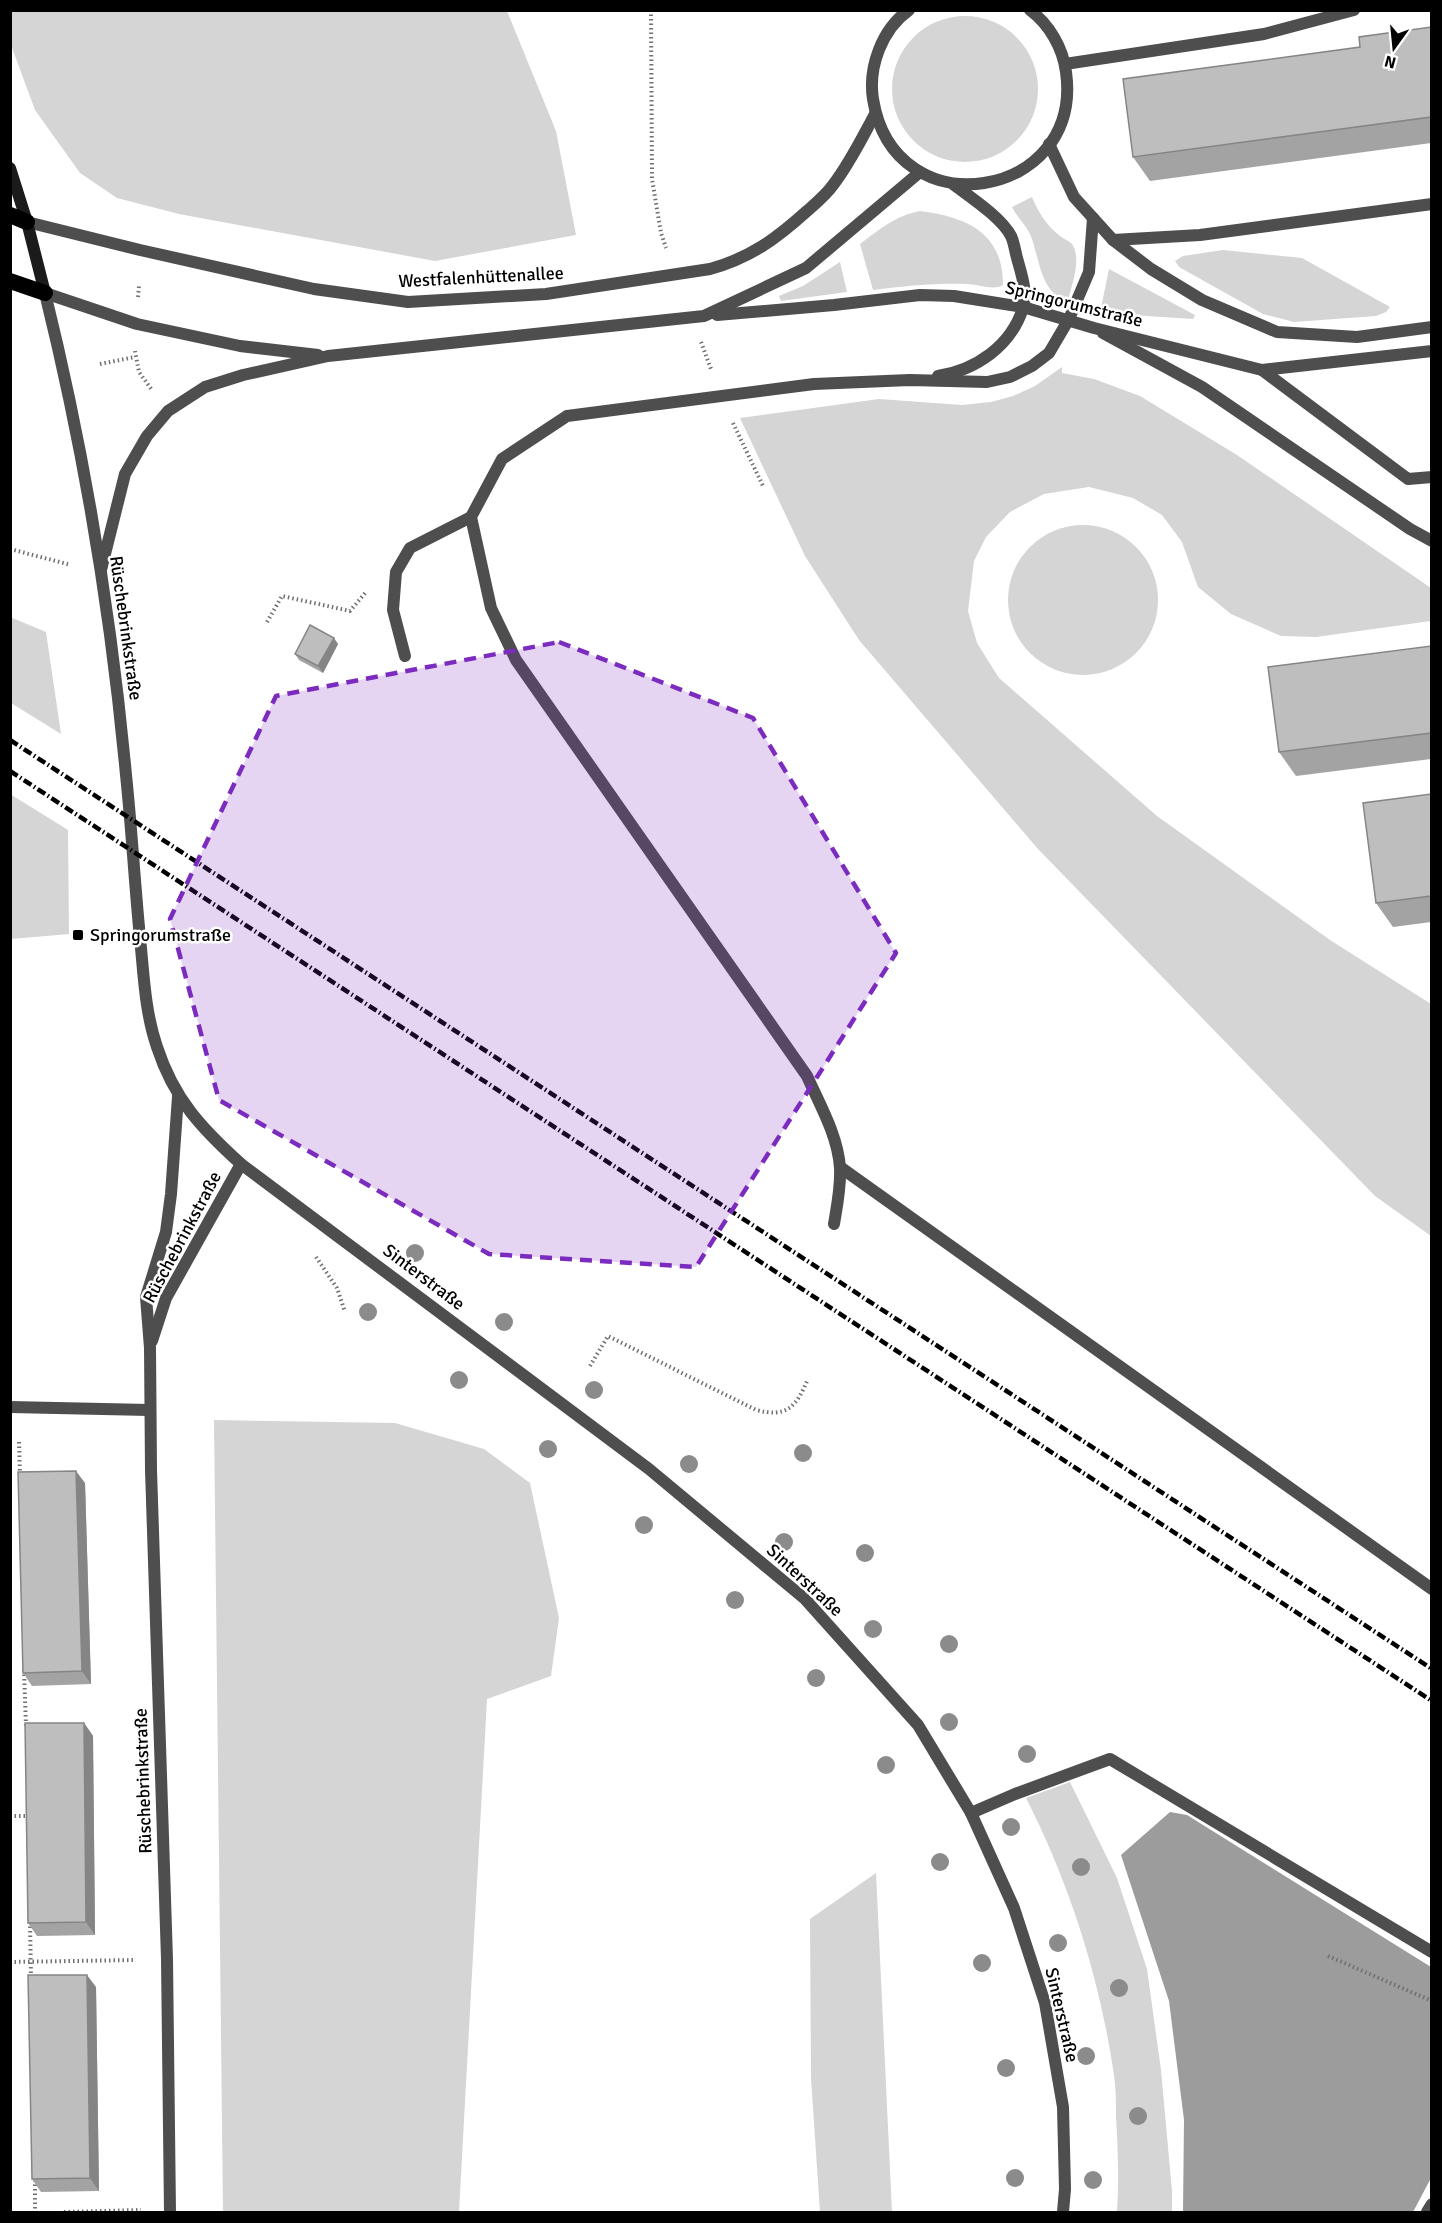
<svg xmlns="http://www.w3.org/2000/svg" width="1442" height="2223" font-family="Signika,sans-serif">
<rect width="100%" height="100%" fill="#fff"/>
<g fill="#d5d5d5">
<path d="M11,10l496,1 49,120 20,104 -141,26 -256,-47 -62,-16 -37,-25 -45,-63 -24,-65z"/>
<circle cx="965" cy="89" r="73"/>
<path d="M1032,197c6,15 15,29 28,39 4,3 8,4 12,8 10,14 0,41 -4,56 -28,-4 -29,-46 -38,-66 -5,-10 -13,-17 -18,-27z"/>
<path d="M920,211c46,6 83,21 83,74 -9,6 -26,-1 -36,-1 -32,-1 -62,2 -94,6l-13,-46c20,-15 35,-28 60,-33z"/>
<path d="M1223,250l79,8 88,49 -4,5 -10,4 -82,6 -31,-8 -84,-47 -4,-6 8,-5z"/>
<path d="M840,262l7,30 -66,9 -2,-5 24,-10z"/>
<path d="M1109,269l86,46 -2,4 -93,-6z"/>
<path d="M1062,367v6l32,6 46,17 97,59 194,133v33l-115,16 -35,-1 -50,-22 -33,-27 -16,-45 -20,-27 -29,-17 -44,-11 -45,7 -34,18 -24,25 -12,24 -6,50 9,32 22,35 158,138 173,124 101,64v232l-56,-40 -337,-347 -179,-209 -54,-84 -65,-138 139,-19 83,6 29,-3 22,-6 22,-10z"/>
<circle cx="1083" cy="600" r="75"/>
<path d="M10,617l36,15 15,102 -50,-31z"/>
<path d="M10,794l58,36 1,104 -58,5z"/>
<path d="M214,1420l181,3 89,26 46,34 29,135 -8,58 -64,23 -28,513h-236z"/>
<path d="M1070,1782l47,96 30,91 14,101 11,121v21h-55c2,-32 1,-63 -1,-95 0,-14 0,-28 -2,-42 -14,-96 -44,-191 -88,-277z"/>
<path d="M876,1873l16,339h-72l-9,-134 -1,-159z"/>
</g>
<path fill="#9c9c9c" d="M1170,1812l17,3 244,152v211l-18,34h-230l1,-92 -15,-119 -48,-146z"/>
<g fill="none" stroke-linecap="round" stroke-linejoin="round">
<g stroke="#707070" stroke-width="4" stroke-dasharray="1.5 3" stroke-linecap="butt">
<path d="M651,10l1,169 9,54 5,15"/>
<path d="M138,297l1,-11"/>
<path d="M701,342l10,27"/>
<path d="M135,351l4,21 13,18"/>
<path d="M100,364l35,-7"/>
<path d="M733,423l30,63"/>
<path d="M10,549l61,16"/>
<path d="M267,622l15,-26 68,15 16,-19"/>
<path d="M316,1257l21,31 8,24"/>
<path d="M590,1366l18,-30 148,74c31,8 40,-3 52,-31"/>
<path d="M19,1442l1,35"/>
<path d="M24,1670l2,56"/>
<path d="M10,1816h18"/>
<path d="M30,1922l1,56"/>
<path d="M1328,1956l104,45"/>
<path d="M10,1962l126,-2"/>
<path d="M35,2180v32"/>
<path d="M64,2212l77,-2"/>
</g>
<g stroke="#4e4e4e" stroke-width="12">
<path d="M1113,240l87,-5 232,-31"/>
<path d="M1103,333l99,54 208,142 22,12"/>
<path d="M1262,370l146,109 24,-2"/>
<path d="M938,376c38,-6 73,-30 85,-68 5,-16 -2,-35 -6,-50 -2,-7 -3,-16 -6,-22 -10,-19 -41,-39 -58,-52"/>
<path d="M405,656l-12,-46 3,-38 14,-24 61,-31"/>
<path d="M840,1167l592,422"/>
<path d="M834,1224c3,-18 7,-37 6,-56 -2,-32 -20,-63 -33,-92l-291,-416 -25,-52 -20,-91 31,-58 65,-43 247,-32 96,-4 77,2 23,-5 22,-11 17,-13 20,-34 20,-47 4,-54"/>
<path d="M971,1813l44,-19 95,-35 322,193"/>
<path d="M1427,2212l5,-8"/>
</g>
<g stroke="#4e4e4e" stroke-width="12">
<path d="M909,10c-27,19 -41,57 -36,89 21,132 211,101 193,-27 -3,-24 -17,-48 -36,-62"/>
<path d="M1065,64l199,-30 90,-24"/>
<path d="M1049,144l25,53 39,43 38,29 51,31 75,32 80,5 75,-10"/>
<path d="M27,222l113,28 174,39 94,13 138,-8 164,-25c40,-11 66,-30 97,-58 9,-8 19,-16 26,-26 17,-22 29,-47 42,-71"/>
<path d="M45,293l92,31 103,22 78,9"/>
<path d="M717,315l117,-10 86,-10 34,1 69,11 71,21 168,42 170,-19"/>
<path d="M101,570l24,-96 22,-38 21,-25 37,-24 38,-12 85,-19 376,-40 102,-48 114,-96"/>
<path d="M152,1341l14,-43 75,-134"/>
<path d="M10,1407l139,3"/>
<path d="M170,2212l-3,-253 -16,-489 -1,-122 -4,-51 20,-65 5,-38 7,-97"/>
</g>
<path stroke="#4e4e4e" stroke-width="12" d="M45,293c39,158 66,320 81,482 6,57 9,115 15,173 3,33 5,67 16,99 17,52 44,81 84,117l408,305 156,130 113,126 53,88 43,95 31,95 18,104 2,82 -2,23"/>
<path stroke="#1b1b1b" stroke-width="12" d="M10,168l17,54 18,71"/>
<g stroke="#000" stroke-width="16">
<path d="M10,215l17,7"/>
<path d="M10,281l35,12"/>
</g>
<g stroke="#000" stroke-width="4.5" stroke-dasharray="9 3 1.5 3" stroke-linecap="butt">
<path d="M10,740l1422,929"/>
<path d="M10,771l1422,930"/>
</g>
</g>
<g fill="#8b8b8b">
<circle cx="415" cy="1253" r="9"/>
<circle cx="368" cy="1312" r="9"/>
<circle cx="504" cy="1322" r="9"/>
<circle cx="459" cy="1380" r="9"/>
<circle cx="594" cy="1390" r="9"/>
<circle cx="548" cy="1449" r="9"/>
<circle cx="803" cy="1453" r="9"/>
<circle cx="689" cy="1464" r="9"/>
<circle cx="644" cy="1525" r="9"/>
<circle cx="784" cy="1542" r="9"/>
<circle cx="865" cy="1553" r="9"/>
<circle cx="735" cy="1600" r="9"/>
<circle cx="873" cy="1629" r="9"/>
<circle cx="949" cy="1644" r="9"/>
<circle cx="816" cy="1678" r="9"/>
<circle cx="949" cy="1722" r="9"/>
<circle cx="1027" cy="1754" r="9"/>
<circle cx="886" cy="1765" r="9"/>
<circle cx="1011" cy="1827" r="9"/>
<circle cx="940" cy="1862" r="9"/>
<circle cx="1081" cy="1867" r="9"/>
<circle cx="1058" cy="1943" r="9"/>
<circle cx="982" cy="1963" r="9"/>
<circle cx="1119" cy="1988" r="9"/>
<circle cx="1086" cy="2056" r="9"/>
<circle cx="1006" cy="2068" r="9"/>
<circle cx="1138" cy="2116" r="9"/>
<circle cx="1015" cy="2178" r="9"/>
<circle cx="1093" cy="2180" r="9"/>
</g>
<g fill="#a3a3a3">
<path d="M1431,27v116l-281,38 -17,-24 227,-110z"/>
<path d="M338,644l-15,29 -24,-13 -4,-6z"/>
<path d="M1431,646v113l-135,17 -17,-24z"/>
<path d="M1431,794v128l-38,5 -17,-24z"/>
<path d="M85,1483l6,201 -59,2 -9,-13z"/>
<path d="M84,1723l9,13 2,199 -58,1 -9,-13z"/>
<path d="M96,1987l3,204 -58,1 -9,-13z"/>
</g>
<g fill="#858585">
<path d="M334,638l4,6 -15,29 -5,-7z"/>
<path d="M76,1471l9,12 6,201 -9,-13z"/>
<path d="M84,1723l9,13 2,199 -9,-13z"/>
<path d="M87,1975l9,12 3,204 -9,-13z"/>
</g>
<g fill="#bebebe" stroke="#858585" stroke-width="1.5">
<path d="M1431,27v90l-298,40 -10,-78 237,-32 -1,-10z"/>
<path d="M310,625l24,13 -16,28 -23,-12z"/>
<path d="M1431,646v87l-152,19 -11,-85z"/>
<path d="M1431,794v102l-55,7 -13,-100z"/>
<path d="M76,1471l6,200 -59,2 -5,-201z"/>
<path d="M25,1723h59l2,199 -58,1z"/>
<path d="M28,1975h59l3,203 -58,1z"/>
</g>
<path fill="#7b2cbf" fill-opacity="0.2" stroke="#7b2cbf" stroke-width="4.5" stroke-dasharray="12 8" stroke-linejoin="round" d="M559,642l194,76 143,235 -200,314 -207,-13 -270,-154 -49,-181 106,-223z"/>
<rect fill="#000" stroke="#fff" stroke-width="2" x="72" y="929" width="12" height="12" rx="3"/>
<g text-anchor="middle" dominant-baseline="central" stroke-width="5" stroke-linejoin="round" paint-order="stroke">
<g font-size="18" fill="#000" stroke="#fff">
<text transform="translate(481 277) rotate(-3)">Westfalenhüttenallee</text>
<text transform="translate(1074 304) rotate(14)">Springorumstraße</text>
<text transform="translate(126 628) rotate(82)">Rüschebrinkstraße</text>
<text transform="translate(182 1237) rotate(-62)">Rüschebrinkstraße</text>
<text transform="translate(424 1277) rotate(37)">Sinterstraße</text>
<text transform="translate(805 1580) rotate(43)">Sinterstraße</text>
<text transform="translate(143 1781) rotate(-92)">Rüschebrinkstraße</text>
<text transform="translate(1062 2015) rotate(77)">Sinterstraße</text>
</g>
<g font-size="18" fill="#000" stroke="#fff" text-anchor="start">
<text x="90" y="935">Springorumstraße</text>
</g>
</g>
<rect width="1442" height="2223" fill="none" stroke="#000000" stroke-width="24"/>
<g transform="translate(1394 48) rotate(195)" stroke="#ffffff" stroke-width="4.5" paint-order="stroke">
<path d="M0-4.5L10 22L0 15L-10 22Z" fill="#000000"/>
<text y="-9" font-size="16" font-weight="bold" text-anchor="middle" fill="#000000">N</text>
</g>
</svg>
